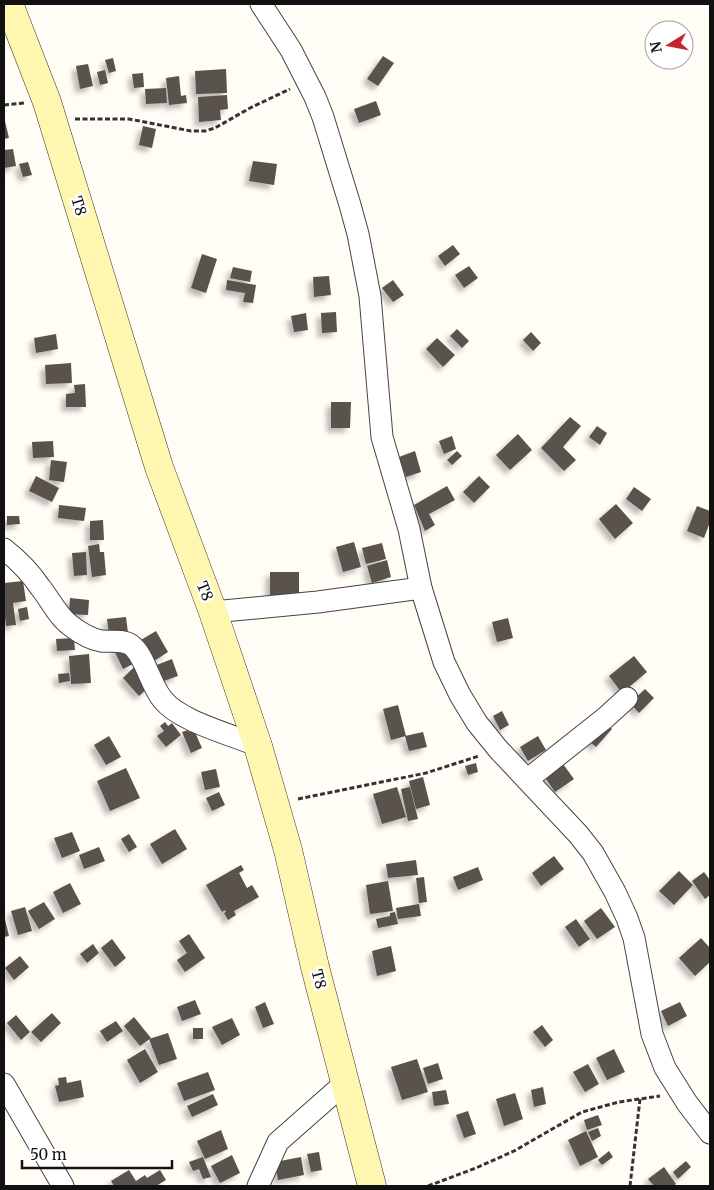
<svg xmlns="http://www.w3.org/2000/svg" width="714" height="1190" font-family="Merriweather,serif">
<defs>
<filter id="shadow"><feDropShadow dx="-4.5" dy="4.5" stdDeviation="2.5" flood-color="#0004"/></filter>
</defs>
<rect width="100%" height="100%" fill="#fffdf5"/>
<g fill="#5a524d" filter="url(#shadow)">
<path d="M383,56l11,7 -16,23 -11,-7z"/>
<path d="M113,58l3,13 -7,2 -4,-13z"/>
<path d="M88,64l5,22 -13,3 -4,-23z"/>
<path d="M226,69l1,24 -31,1 -1,-23z"/>
<path d="M105,70l3,13 -8,2 -3,-13z"/>
<path d="M143,73l1,14 -10,1 -2,-14z"/>
<path d="M179,76l2,20 5,-1 1,8 -18,2 -3,-27z"/>
<path d="M166,88l1,15 -21,1 -1,-15z"/>
<path d="M227,95l1,14 -8,1 1,10 -22,2 -1,-25z"/>
<path d="M376,101l5,14 -22,8 -5,-14z"/>
<path d="M4,117l5,21 -5,1z"/>
<path d="M143,126l13,3 -4,19 -13,-3z"/>
<path d="M13,149l3,17 -12,2v-18z"/>
<path d="M253,161l24,3 -3,21 -25,-4z"/>
<path d="M28,162l4,13 -9,2 -4,-13z"/>
<path d="M453,245l7,9 -15,12 -7,-10z"/>
<path d="M202,254l15,5 -11,34 -15,-5z"/>
<path d="M469,266l9,12 -14,10 -9,-13z"/>
<path d="M233,267l19,4 -2,11 -20,-4z"/>
<path d="M329,276l2,19 -17,2 -1,-20z"/>
<path d="M227,280l29,5 -3,18 -10,-1 2,-9 -19,-3z"/>
<path d="M393,280l11,15 -11,7 -11,-14z"/>
<path d="M336,312l1,20 -15,1 -1,-20z"/>
<path d="M306,313l2,17 -14,2 -3,-16z"/>
<path d="M457,329l12,12 -7,7 -12,-12z"/>
<path d="M531,332l10,11 -8,8 -10,-11z"/>
<path d="M56,334l2,15 -22,4 -2,-15z"/>
<path d="M437,338l18,17 -12,12 -17,-18z"/>
<path d="M71,363l1,20 -26,1 -1,-19z"/>
<path d="M85,384l1,23h-20v-13l9,-1 -1,-8z"/>
<path d="M331,402h20l-1,26h-19z"/>
<path d="M570,417l11,9 -18,21 13,13 -12,11 -23,-23z"/>
<path d="M597,426l10,7 -7,12 -11,-8z"/>
<path d="M518,434l14,16 -22,20 -14,-15z"/>
<path d="M452,436l4,13 -12,5 -5,-13z"/>
<path d="M53,441l1,16 -21,1 -1,-16z"/>
<path d="M415,451l6,21 -15,5 -7,-20z"/>
<path d="M457,451l5,5 -10,9 -5,-5z"/>
<path d="M51,460l16,2 -3,20 -15,-2z"/>
<path d="M36,476l23,12 -7,14 -23,-11z"/>
<path d="M479,476l11,11 -16,16 -11,-11z"/>
<path d="M447,486l8,14 -26,14 6,11 -10,6 -11,-26z"/>
<path d="M634,487l17,12 -9,12 -16,-12z"/>
<path d="M616,504l17,19 -18,16 -16,-20z"/>
<path d="M59,505l27,3 -2,13 -26,-3z"/>
<path d="M697,506l13,5v11l-6,16 -17,-7z"/>
<path d="M7,516h12l1,8 -13,1z"/>
<path d="M103,520l1,20h-14v-19z"/>
<path d="M354,542l7,25 -18,5 -7,-25z"/>
<path d="M382,543l4,16 -20,5 -4,-16z"/>
<path d="M99,544l1,8h4l2,23 -14,2 -4,-31z"/>
<path d="M86,552l1,23 -13,1 -2,-23z"/>
<path d="M387,560l4,17 -19,6 -5,-17z"/>
<rect x="270" y="572" width="29" height="25"/>
<path d="M23,581l3,20 -13,2 3,22 -10,1 -2,-18v-25z"/>
<path d="M70,598l19,2 -1,15 -19,-1z"/>
<path d="M27,607l2,12 -9,2 -2,-12z"/>
<path d="M126,617l2,16 -19,1 -2,-15z"/>
<path d="M508,618l5,20 -16,4 -5,-20z"/>
<path d="M156,631l12,21 -14,9 -13,-21z"/>
<path d="M74,638l1,12 -18,1 -1,-12z"/>
<path d="M123,645l10,19 -10,5 -9,-19z"/>
<path d="M89,654l2,29 -20,1 -2,-28z"/>
<path d="M634,656l13,16 -25,21 -13,-17z"/>
<path d="M172,659l6,17 -23,8 -6,-16z"/>
<path d="M134,667l17,18 -12,11 -16,-18z"/>
<path d="M69,673l1,8 -11,2 -1,-9z"/>
<path d="M645,689l9,9 -15,15 -9,-10z"/>
<path d="M398,705l8,31 -15,4 -8,-31z"/>
<path d="M502,711l7,14 -9,5 -7,-14z"/>
<path d="M165,722l3,4 4,-3 9,12 -15,12 -9,-11 7,-5 -4,-5z"/>
<path d="M605,723l7,6 -16,18 -7,-6z"/>
<path d="M188,730l1,2 5,-2 8,18 -11,5 -9,-21z"/>
<path d="M423,732l4,15 -18,4 -4,-15z"/>
<path d="M109,736l12,21 -15,8 -12,-20z"/>
<path d="M538,736l8,14 -18,11 -8,-14z"/>
<path d="M476,763l2,9 -10,3 -3,-9z"/>
<path d="M563,764l11,15 -19,13 -11,-16z"/>
<path d="M126,768l14,30 -30,13 -13,-30z"/>
<path d="M216,769l4,18 -15,3 -4,-18z"/>
<path d="M423,777l7,28 -14,4 -7,-28z"/>
<path d="M397,787l9,30 -24,7 -9,-30z"/>
<path d="M410,787l8,32 -10,2 -7,-32z"/>
<path d="M219,792l6,13 -13,6 -6,-13z"/>
<path d="M175,829l12,20 -25,15 -12,-20z"/>
<path d="M72,832l8,19 -18,7 -8,-20z"/>
<path d="M129,834l8,13 -8,5 -8,-13z"/>
<path d="M99,847l6,14 -21,8 -5,-14z"/>
<path d="M554,856l10,13 -23,17 -9,-13z"/>
<path d="M416,860l2,15 -30,3 -2,-14z"/>
<path d="M241,865l3,5 -5,3 8,15 5,-3 7,12 -25,14 2,4 -8,5 -4,-7 2,-1 -1,-2 -3,2 -16,-27z"/>
<path d="M478,867l5,13 -25,10 -5,-13z"/>
<path d="M679,871l14,14 -19,20 -15,-14z"/>
<path d="M704,872l6,8v15l-5,4 -13,-18z"/>
<path d="M424,877l3,25 -8,1 -3,-25z"/>
<path d="M388,881l5,30 -23,3 -4,-29z"/>
<path d="M70,883l11,21 -18,9 -10,-21z"/>
<path d="M44,902l11,17 -16,10 -11,-18z"/>
<path d="M419,904l2,12 -23,3 -2,-11z"/>
<path d="M25,907l7,24 -14,4 -7,-24z"/>
<path d="M601,908l14,19 -18,12 -13,-18z"/>
<path d="M395,912l3,12 -20,4 -2,-9 14,-3v-3z"/>
<path d="M4,915l5,21 -5,1z"/>
<path d="M576,919l14,20 -11,8 -14,-20z"/>
<path d="M189,934l16,24 -20,14 -8,-12 10,-7 -8,-12z"/>
<path d="M701,938l9,10v14l-15,14 -16,-18z"/>
<path d="M112,939l14,19 -11,9 -14,-19z"/>
<path d="M93,944l6,9 -12,10 -7,-9z"/>
<path d="M391,946l5,25 -19,5 -5,-25z"/>
<path d="M20,956l9,11 -15,13 -9,-12z"/>
<path d="M195,1000l6,14 -19,7 -5,-14z"/>
<path d="M265,1002l9,22 -11,4 -8,-21z"/>
<path d="M680,1002l7,14 -19,10 -7,-15z"/>
<path d="M52,1013l9,10 -20,19 -10,-10z"/>
<path d="M16,1015l14,17 -9,8 -14,-17z"/>
<path d="M134,1017l17,21 -11,8 -16,-20z"/>
<path d="M232,1018l8,17 -18,10 -10,-18z"/>
<path d="M116,1021l7,10 -16,11 -7,-11z"/>
<path d="M542,1025l11,15 -8,7 -12,-15z"/>
<rect x="193" y="1028" width="10" height="11"/>
<path d="M168,1033l9,26 -18,6 -10,-26z"/>
<path d="M145,1049l13,23 -18,11 -13,-23z"/>
<path d="M614,1049l11,23 -18,8 -11,-22z"/>
<path d="M417,1059l11,33 -26,8 -11,-33z"/>
<path d="M438,1063l5,16 -15,5 -5,-16z"/>
<path d="M588,1064l11,20 -14,8 -12,-20z"/>
<path d="M208,1072l7,18 -31,11 -7,-18z"/>
<path d="M66,1077l1,6 14,-3 3,17 -25,5 -4,-16 4,-1 -1,-7z"/>
<path d="M543,1087l3,17 -12,3 -3,-17z"/>
<path d="M446,1090l3,14 -15,2 -2,-14z"/>
<path d="M515,1093l8,26 -19,7 -8,-27z"/>
<path d="M213,1094l5,11 -26,12 -5,-11z"/>
<path d="M468,1111l8,23 -12,4 -8,-23z"/>
<path d="M598,1115l4,10 -15,5 -3,-10z"/>
<path d="M598,1128l3,8 -9,5 -4,-9z"/>
<path d="M221,1130l7,19 -23,10 -8,-18z"/>
<path d="M586,1131l12,26 -18,9 -12,-26z"/>
<path d="M609,1151l4,6 -11,8 -4,-5z"/>
<path d="M319,1152l3,18 -11,2 -4,-18z"/>
<path d="M232,1155l8,18 -20,10 -9,-17z"/>
<path d="M203,1157l8,20 -8,2 -4,-10 -6,2 -4,-9z"/>
<path d="M301,1157l3,18 -26,5 -3,-18z"/>
<path d="M686,1161l5,6 -13,12 -5,-7z"/>
<path d="M664,1167l12,17 -3,2h-19l-6,-7z"/>
<path d="M129,1170l7,11 9,-6 2,3 13,-8 6,10 -10,6h-32l-1,-1 -9,1 -3,-5z"/>
</g>
<g fill="none" stroke-linecap="round" stroke-linejoin="round">
<g stroke="#444" stroke-width="23">
<g id="street">
<path d="M261,4l30,46 24,47 8,20 27,88 8,29 12,62 12,141 27,92 12,59 23,74 16,33 17,28 21,26 80,85 15,19 22,39 12,26 7,20 18,96 13,34 22,35 23,30"/>
<path d="M4,549c14,11 26,23 36,38 10,12 18,30 31,39 8,6 19,13 30,15 9,1 21,-2 30,4 14,10 19,40 32,55 18,22 68,34 95,46"/>
<path d="M213,612l105,-10 103,-14"/>
<path d="M528,779l77,-61 22,-20"/>
<path d="M4,1084l59,102"/>
<path d="M258,1186l20,-44 68,-60"/>
</g>
</g>
<g stroke="#333" stroke-width="29">
<path id="secondary" d="M9,4l38,98 112,365 54,145 45,134 30,104 27,117 57,219"/>
</g>
<g stroke="#333" stroke-width="3" stroke-dasharray="5 2.5" stroke-linecap="butt">
<path d="M4,105l20,-2"/>
<path d="M75,119h54l62,12h14l10,-3 35,-20 40,-19"/>
<path d="M298,799l128,-26 53,-17"/>
<path d="M428,1186l48,-18 38,-17 68,-39 37,-10 41,-6"/>
<path d="M630,1186l10,-87"/>
</g>
<use href="#street" stroke="#fff" stroke-width="21"/>
<use href="#secondary" stroke="#fff6b0" stroke-width="28"/>
</g>
<g text-anchor="middle" dominant-baseline="central" stroke-width="5" stroke-linejoin="round" paint-order="stroke">
<g font-size="15" fill="#111" stroke="#fff">
<text transform="translate(79 206) rotate(73)">T8</text>
<text transform="translate(205 591) rotate(68)">T8</text>
<text transform="translate(319 979) rotate(75)">T8</text>
</g>
</g>
<rect width="714" height="1190" fill="none" stroke="#111111" stroke-width="10"/>
<g transform="translate(669 45) rotate(260)"><circle r="24" fill="#ffffff" stroke="#a0a0a0"/>
<path d="M0-4L9 19L0 12L-9 19Z" fill="#c4262e"/>
<text y="-8" font-size="14" font-weight="bold" text-anchor="middle" fill="#111111">N</text>
</g>
<path d="M22 1160v8h150v-8" fill="none" stroke="#111111" stroke-width="2.5"/>
<text x="30" y="1160" font-size="15" fill="#111111" stroke="#ffffff" stroke-width="4" paint-order="stroke">50 m</text>
</svg>
